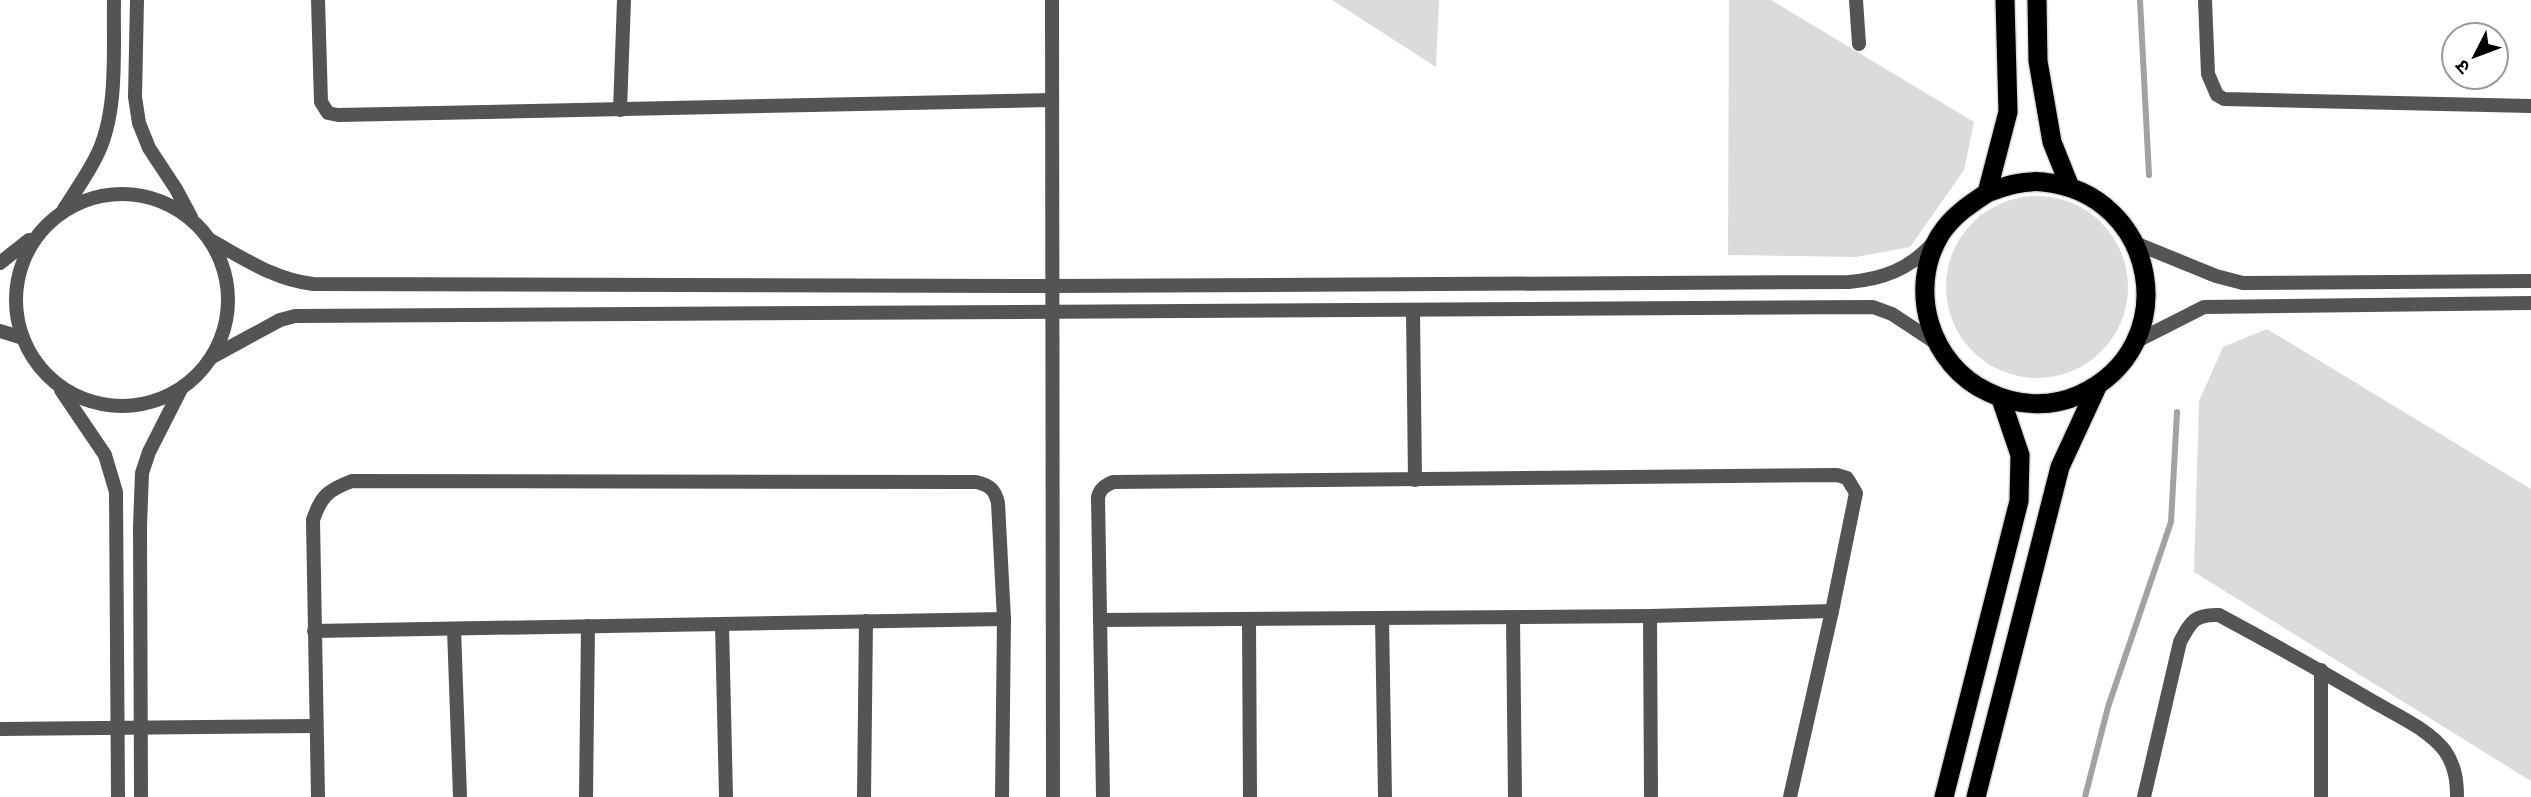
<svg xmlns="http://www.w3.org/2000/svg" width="2531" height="797" font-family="Signika,'Noto Sans Devanagari',sans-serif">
<rect width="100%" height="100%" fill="#fff"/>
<g fill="#dbdbdb">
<path d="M1332,0h107l-3,67z"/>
<path d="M1729,0h42l203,122 -10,48 -54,77 -54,10 -128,-2z"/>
<circle cx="2037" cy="287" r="91"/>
<path d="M2267,329l264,160v292l-337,-209 5,-171 24,-54z"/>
</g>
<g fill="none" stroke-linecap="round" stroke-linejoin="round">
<g stroke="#a2a2a2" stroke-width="6">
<path d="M2140,0l9,175"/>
<path d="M2085,797l23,-90 63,-185 6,-110"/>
</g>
<g stroke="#dbdbdb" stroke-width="22">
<g id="trunk">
<path d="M2037,0l1,61 14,81 18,45"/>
<path d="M1987,193c18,-7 36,-13 56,-11 115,11 143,165 36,213 -29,13 -63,11 -91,-3 -58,-27 -81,-102 -48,-157 12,-19 29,-30 47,-42l21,-81 -3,-112"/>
<path d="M1944,797l75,-296 1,-46 -19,-56"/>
<path d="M1976,797l84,-330 37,-80"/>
</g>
</g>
<g stroke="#545454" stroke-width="14">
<path d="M137,0l-2,97 4,26 10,25 27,41 15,28"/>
<path d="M318,0l3,102 7,11 10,2 714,-15"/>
<path d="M1052,0l1,797"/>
<path d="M1856,0l3,44"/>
<path d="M2205,0l3,74 9,21 7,4 307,7"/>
<path d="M620,110l4,-110"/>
<circle cx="122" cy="300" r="106"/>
<path d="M64,209c11,-17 23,-34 32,-52 23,-44 17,-109 18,-157"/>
<path d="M210,240c33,18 65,40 103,44l739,2 797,-4c34,-3 61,-13 84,-39"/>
<path d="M2135,243l81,33 27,7 288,-2"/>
<path d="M0,263l29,-23"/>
<path d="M1413,311l2,169"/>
<path d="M0,331l23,7"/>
<path d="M2137,341l67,-34 327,-4"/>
<path d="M212,357l68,-37 15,-4 1578,-9 19,7 44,29"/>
<path d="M61,390l44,65 11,37 2,305"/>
<path d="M1650,616l1,181"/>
<path d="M1513,617l2,180"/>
<path d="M1382,618l3,179"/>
<path d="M1249,619l1,178"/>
<path d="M1100,620l550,-4 182,-5"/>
<path d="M722,624l4,173"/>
<path d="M454,629l6,168"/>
<path d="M314,631l690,-12"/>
<path d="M0,729l316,-3"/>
<path d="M141,797l-1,-271 2,-53 7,-21 32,-63"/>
<path d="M318,797l-5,-277c8,-24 15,-30 39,-39l624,1c14,3 19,8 22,21l6,116 -2,178"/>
<path d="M586,797l2,-171"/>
<path d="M864,797l2,-176"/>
<path d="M1103,797l-5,-300c2,-8 6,-11 15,-15l724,-7 10,3 9,15 -24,118 -42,186"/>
<path d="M2144,797l36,-155c11,-21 15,-28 39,-27 52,28 104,57 155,87 24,14 54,27 71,49 10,15 12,29 12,46"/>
<path d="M2321,797v-127"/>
</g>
<use href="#trunk" stroke="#000" stroke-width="19"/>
</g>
<g transform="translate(2475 56) rotate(228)"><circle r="33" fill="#ffffff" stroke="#999999" stroke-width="2"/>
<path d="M0-5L12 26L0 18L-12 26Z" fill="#000000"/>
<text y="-10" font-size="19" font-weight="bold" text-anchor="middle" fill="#000000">उ</text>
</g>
</svg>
